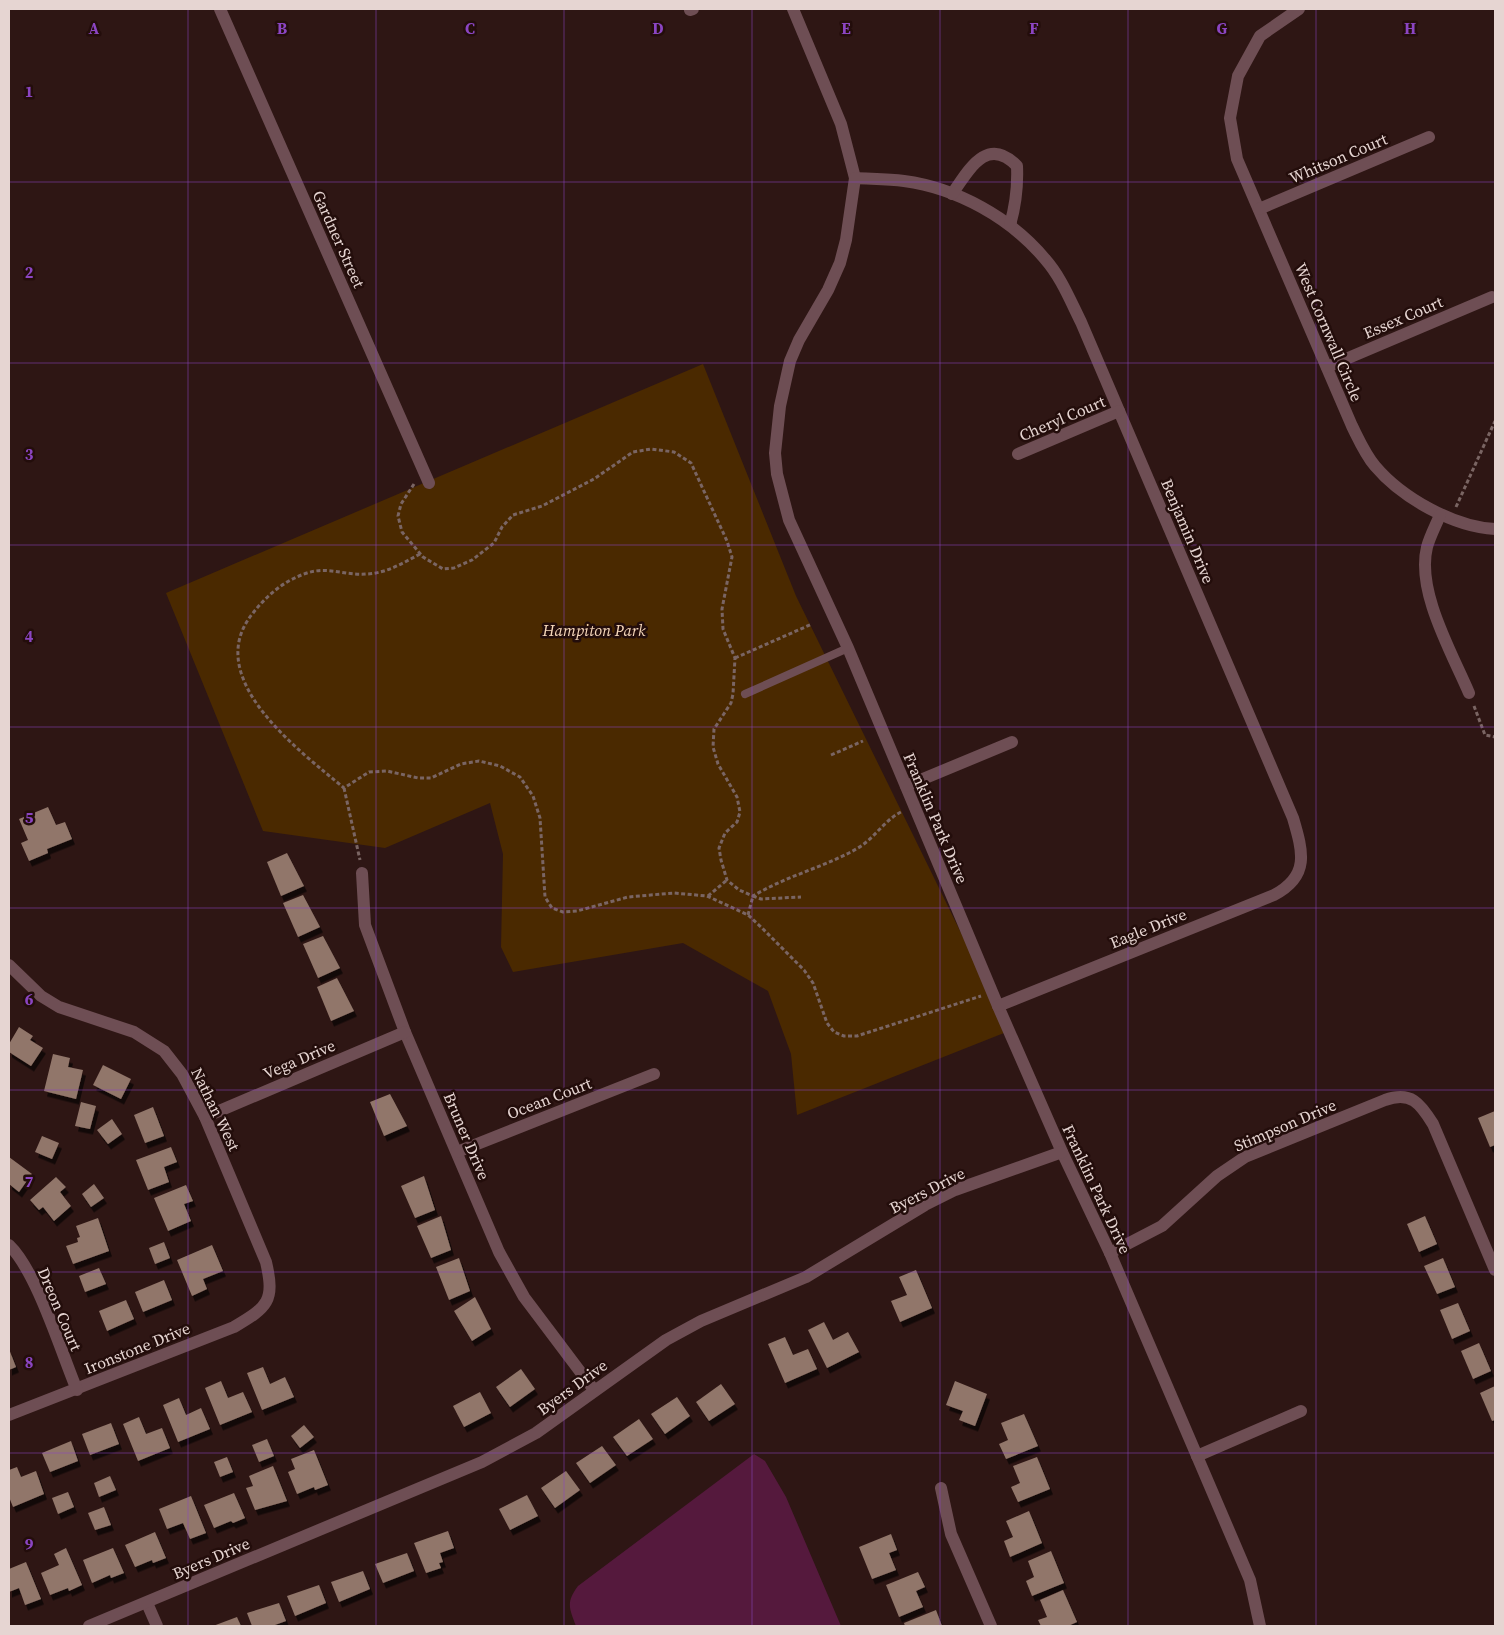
<svg xmlns="http://www.w3.org/2000/svg" width="1504" height="1635" font-family="'Source Serif 4',serif">
<defs>
<filter id="shadow"><feDropShadow dx="3" dy="5.5" stdDeviation="0" flood-color="#0009"/></filter>
</defs>
<rect width="100%" height="100%" fill="#2e1614"/>
<path fill="#4a2900" d="M703,364l93,232 213,435 -212,84 -6,-61 -23,-63 -85,-48 -170,29 -12,-25 2,-93 -13,-51 -105,45 -122,-17 -97,-238z"/>
<path fill="#55193d" d="M754,1454l11,7 21,36 55,129h-265c-7,-18 -10,-24 2,-40z"/>
<g fill="#91766a" filter="url(#shadow)">
<path d="M48,807l8,18 9,-3 7,17 -25,10 1,4 -19,8 -8,-18 7,-3 -9,-21z"/>
<path d="M287,853l17,33 -23,10 -14,-34z"/>
<path d="M303,895l17,32 -22,10 -15,-34z"/>
<path d="M323,936l17,32 -22,10 -15,-34z"/>
<path d="M337,978l17,33 -23,10 -14,-34z"/>
<path d="M19,1027l14,9 -3,4 13,8 -12,18 -22,-14v-8z"/>
<path d="M53,1054l17,4 -2,9 15,3 -7,29 -32,-8z"/>
<path d="M103,1065l28,14 -10,20 -28,-14z"/>
<path d="M390,1094l17,32 -23,10 -14,-34z"/>
<path d="M81,1102l15,4 -6,23 -15,-3z"/>
<path d="M153,1107l11,29 -19,7 -11,-28z"/>
<path d="M1495,1111v34l-5,2 -12,-29z"/>
<path d="M112,1119l10,15 -14,10 -11,-14z"/>
<path d="M42,1136l17,7 -7,16 -17,-7z"/>
<path d="M171,1147l6,15 -13,5 5,15 -21,8 -12,-30z"/>
<path d="M9,1157l23,17 -13,18 -10,-8z"/>
<path d="M424,1176l11,34 -20,8 -14,-32z"/>
<path d="M56,1177l10,10 -6,5 11,14 -17,15 -11,-14 -4,3 -9,-10z"/>
<path d="M94,1184l10,14 -13,9 -9,-13z"/>
<path d="M186,1185l7,16 -9,3 7,17 -23,10 -14,-33z"/>
<path d="M441,1216l10,34 -20,8 -14,-32z"/>
<path d="M1425,1216l12,28 -18,8 -12,-28z"/>
<path d="M98,1218l11,33 -36,13 -7,-18 12,-4 -1,-4 3,-1 -4,-11z"/>
<path d="M164,1242l6,16 -15,6 -6,-16z"/>
<path d="M212,1245l11,26 -20,8 4,10 -15,7 -15,-36z"/>
<path d="M459,1258l11,33 -21,9 -13,-33z"/>
<path d="M1443,1258l12,29 -18,7 -13,-28z"/>
<path d="M99,1268l7,16 -21,8 -6,-16z"/>
<path d="M916,1270l16,38 -32,14 -9,-21 16,-6 -8,-18z"/>
<path d="M164,1280l8,20 -29,12 -8,-20z"/>
<path d="M475,1297l16,32 -19,12 -18,-30z"/>
<path d="M126,1300l8,19 -27,12 -8,-20z"/>
<path d="M1458,1303l12,28 -18,8 -12,-29z"/>
<path d="M824,1322l9,18 15,-8 11,20 -32,16 -19,-38z"/>
<path d="M785,1337l8,18 15,-6 9,20 -32,14 -17,-39z"/>
<path d="M1479,1343l12,28 -18,8 -12,-28z"/>
<path d="M9,1349l7,18 -7,3z"/>
<path d="M263,1367l7,17 15,-7 9,20 -32,13 -15,-37z"/>
<path d="M521,1369l14,20 -25,18 -14,-20z"/>
<path d="M221,1381l7,17 15,-6 9,20 -32,13 -15,-37z"/>
<path d="M955,1381l32,13 -12,32 -16,-6 4,-9 -17,-6z"/>
<path d="M721,1384l14,20 -26,17 -13,-19z"/>
<path d="M1495,1386v34l-3,1 -12,-28z"/>
<path d="M480,1392l11,21 -27,14 -11,-21z"/>
<path d="M677,1397l13,19 -25,18 -14,-20z"/>
<path d="M179,1398l7,17 15,-7 9,21 -32,13 -15,-37z"/>
<path d="M1024,1414l14,32 -32,13 -7,-15 9,-4 -7,-17z"/>
<path d="M139,1417l7,17 16,-6 8,20 -32,13 -15,-37z"/>
<path d="M639,1419l14,20 -26,17 -14,-19z"/>
<path d="M111,1423l8,21 -29,11 -8,-21z"/>
<path d="M304,1425l10,12 -14,11 -9,-12z"/>
<path d="M267,1439l7,17 -15,6 -7,-17z"/>
<path d="M71,1441l7,20 -28,11 -8,-19z"/>
<path d="M602,1446l14,19 -26,18 -14,-20z"/>
<path d="M314,1450l14,35 -13,5 -1,-3 -17,7 -9,-22 7,-3 -4,-10z"/>
<path d="M227,1457l6,15 -13,5 -6,-15z"/>
<path d="M1037,1457l13,32 -32,13 -7,-15 9,-4 -7,-17z"/>
<path d="M273,1466l14,35 -32,9 -9,-22 7,-2 -4,-10z"/>
<path d="M17,1467l4,10 15,-6 8,23 -31,13 -4,-10v-27z"/>
<path d="M566,1471l14,19 -25,18 -14,-20z"/>
<path d="M110,1476l6,14 -17,7 -5,-14z"/>
<path d="M68,1492l6,15 -16,7 -6,-16z"/>
<path d="M234,1493l11,25 -12,5 -2,-2 -17,7 -10,-23z"/>
<path d="M527,1495l11,21 -28,14 -11,-21z"/>
<path d="M191,1496l15,37 -16,6 -7,-16 -16,6 -8,-20z"/>
<path d="M104,1507l7,18 -16,5 -7,-17z"/>
<path d="M1029,1511l13,32 -32,14 -6,-16 9,-4 -7,-16z"/>
<path d="M448,1531l6,17 -14,5 3,9 -4,1 2,5 -15,5 -12,-30z"/>
<path d="M155,1532l11,26 -13,5 -1,-3 -17,7 -10,-22z"/>
<path d="M891,1534l6,16 -8,3 7,17 -24,9 -13,-32z"/>
<path d="M66,1548l16,37 -13,6 -1,-3 -18,7 -9,-22 18,-8 -5,-11z"/>
<path d="M113,1548l11,25 -13,5 -1,-3 -18,8 -9,-23z"/>
<path d="M1051,1551l13,32 -32,13 -6,-15 8,-4 -6,-16z"/>
<path d="M407,1553l7,18 -31,12 -8,-19z"/>
<path d="M26,1562l15,37 -16,6 -6,-17 -10,4v-23z"/>
<path d="M363,1571l7,18 -31,13 -8,-20z"/>
<path d="M918,1572l7,15 -9,4 7,16 -24,10 -13,-32z"/>
<path d="M319,1585l7,18 -31,13 -8,-20z"/>
<path d="M1063,1590l14,32 -9,4h-27l-3,-6 9,-3 -7,-17z"/>
<path d="M279,1603l7,18 -14,5h-20l-5,-13z"/>
<path d="M936,1610l6,16h-37l-1,-3z"/>
<path d="M237,1617l4,9h-28z"/>
</g>
<g fill="none" stroke-linecap="round" stroke-linejoin="round">
<g stroke="#7a6563" stroke-width="3" stroke-dasharray="4 2.5" stroke-linecap="butt">
<path d="M414,484l-13,20 -3,12 4,16 21,25 20,12 11,-1 18,-8 22,-17 8,-16 11,-12 29,-9 52,-27 39,-27 18,-3 23,3 17,11 36,78 5,16 -10,52 1,20 12,29 -2,36 -2,9 -17,26 -1,18 5,17 19,33 3,15 -3,10 -12,11 -6,15 2,12 6,20 12,10 14,6c33,-20 72,-29 105,-48 17,-10 27,-29 45,-37"/>
<path d="M1456,507l39,-86"/>
<path d="M420,554c-17,9 -33,19 -53,20 -21,2 -39,-8 -60,-1 -22,7 -40,22 -54,40 -53,65 47,138 91,175l25,-16 18,-1 31,7h13l30,-14 18,-3 21,5 20,11 13,19 7,22 5,79 7,11 11,4 14,-1 51,-14 46,-4 33,3 41,19 13,12 43,43 9,13 14,40 7,9 10,4h13l124,-40"/>
<path d="M735,658l77,-34"/>
<path d="M1474,706l11,29 10,2"/>
<path d="M831,755l32,-14"/>
<path d="M344,788l16,72"/>
<path d="M708,896l19,-16"/>
<path d="M748,915l5,-19 8,3 40,-2"/>
</g>
<path stroke="#6e4e54" stroke-width="8" d="M745,694l103,-46"/>
<g stroke="#6e4e54" stroke-width="12">
<path d="M220,9l209,474"/>
<path d="M793,9l48,115 14,54 -9,62 -6,23 -12,27 -29,50 -9,21 -10,45 -5,47 2,21 12,46 59,128 150,358 64,146 48,101 87,203 53,124 10,46"/>
<path d="M1299,9l-39,27 -22,40 -8,42 7,41 115,267c7,14 13,28 23,40 27,32 79,61 120,63"/>
<path d="M690,10l3,-1"/>
<path d="M855,178c16,1 33,1 49,3 53,7 107,37 141,78 16,18 25,41 36,63l212,496c10,34 17,58 -19,77l-276,111"/>
<path d="M952,194c17,-24 35,-59 65,-28 1,22 -1,38 -7,59"/>
<path d="M1259,209l170,-72"/>
<path d="M1327,367l165,-70"/>
<path d="M1018,454l101,-43"/>
<path d="M1440,515c-4,10 -10,21 -13,32 -11,44 25,106 42,146"/>
<path d="M906,786l106,-44"/>
<path d="M362,873l3,52 40,107 94,220 25,45 70,93"/>
<path d="M9,965l32,31 18,11 75,25 30,19 18,23 23,43 61,145c9,39 2,45 -32,65l-225,88"/>
<path d="M205,1117l200,-85"/>
<path d="M457,1152l197,-78"/>
<path d="M9,1245c28,27 52,107 68,145"/>
<path d="M1110,1253l52,-27 55,-50 28,-19 140,-57c26,-9 35,3 48,24l62,146"/>
<path d="M1197,1456l104,-45"/>
<path d="M941,1488l10,46 40,92"/>
<path d="M147,1603l10,23"/>
<path d="M89,1626l393,-164 54,-29 130,-93 35,-19 105,-44 119,-72 30,-15 107,-38"/>
</g>
</g>
<path fill="none" stroke="#8b45c2" stroke-width="1" stroke-opacity="0.55" d="M188,9v1617M376,9v1617M564,9v1617M752,9v1617M940,9v1617M1128,9v1617M1316,9v1617M9,182h1486M9,363h1486M9,545h1486M9,727h1486M9,908h1486M9,1090h1486M9,1272h1486M9,1453h1486"/>
<g text-anchor="middle" dominant-baseline="central" stroke-width="5" stroke-linejoin="round" paint-order="stroke">
<g font-size="16" fill="#e6d5d2" stroke="#230d0b">
<text transform="translate(1338 158) rotate(-23)">Whitson Court</text>
<text transform="translate(339 239) rotate(66)">Gardner Street</text>
<text transform="translate(1403 317) rotate(-23)">Essex Court</text>
<text transform="translate(1329 332) rotate(67)">West Cornwall Circle</text>
<text transform="translate(1062 418) rotate(-23)">Cheryl Court</text>
<text transform="translate(1188 531) rotate(67)">Benjamin Drive</text>
<text transform="translate(936 818) rotate(67)">Franklin Park Drive</text>
<text transform="translate(1148 928) rotate(-22)">Eagle Drive</text>
<text transform="translate(299 1059) rotate(-23)">Vega Drive</text>
<text transform="translate(549 1098) rotate(-21)">Ocean Court</text>
<text transform="translate(216 1109) rotate(64)">Nathan West</text>
<text transform="translate(1285 1125) rotate(-23)">Stimpson Drive</text>
<text transform="translate(467 1136) rotate(67)">Bruner Drive</text>
<text transform="translate(1097 1189) rotate(65)">Franklin Park Drive</text>
<text transform="translate(927 1190) rotate(-27)">Byers Drive</text>
<text transform="translate(60 1309) rotate(67)">Dreon Court</text>
<text transform="translate(137 1348) rotate(-22)">Ironstone Drive</text>
<text transform="translate(572 1387) rotate(-36)">Byers Drive</text>
<text transform="translate(211 1558) rotate(-23)">Byers Drive</text>
</g>
<g font-size="16" font-style="italic" fill="#f7d8bb" stroke="#230d0b">
<text x="594" y="630">Hampiton Park</text>
</g>
</g>
<g font-size="16" text-anchor="middle" font-weight="bold" fill="#8b45c2" stroke="#230d0b" stroke-width="5" stroke-linejoin="round" paint-order="stroke">
<text x="94" y="34">A</text>
<text x="282" y="34">B</text>
<text x="470" y="34">C</text>
<text x="658" y="34">D</text>
<text x="846" y="34">E</text>
<text x="1034" y="34">F</text>
<text x="1222" y="34">G</text>
<text x="1410" y="34">H</text>
<text x="29" y="97">1</text>
<text x="29" y="278">2</text>
<text x="29" y="460">3</text>
<text x="29" y="642">4</text>
<text x="29" y="823">5</text>
<text x="29" y="1005">6</text>
<text x="29" y="1187">7</text>
<text x="29" y="1368">8</text>
<text x="29" y="1550">9</text>
</g>
<rect width="1504" height="1635" fill="none" stroke="#e6d5d2" stroke-width="20"/>
</svg>
